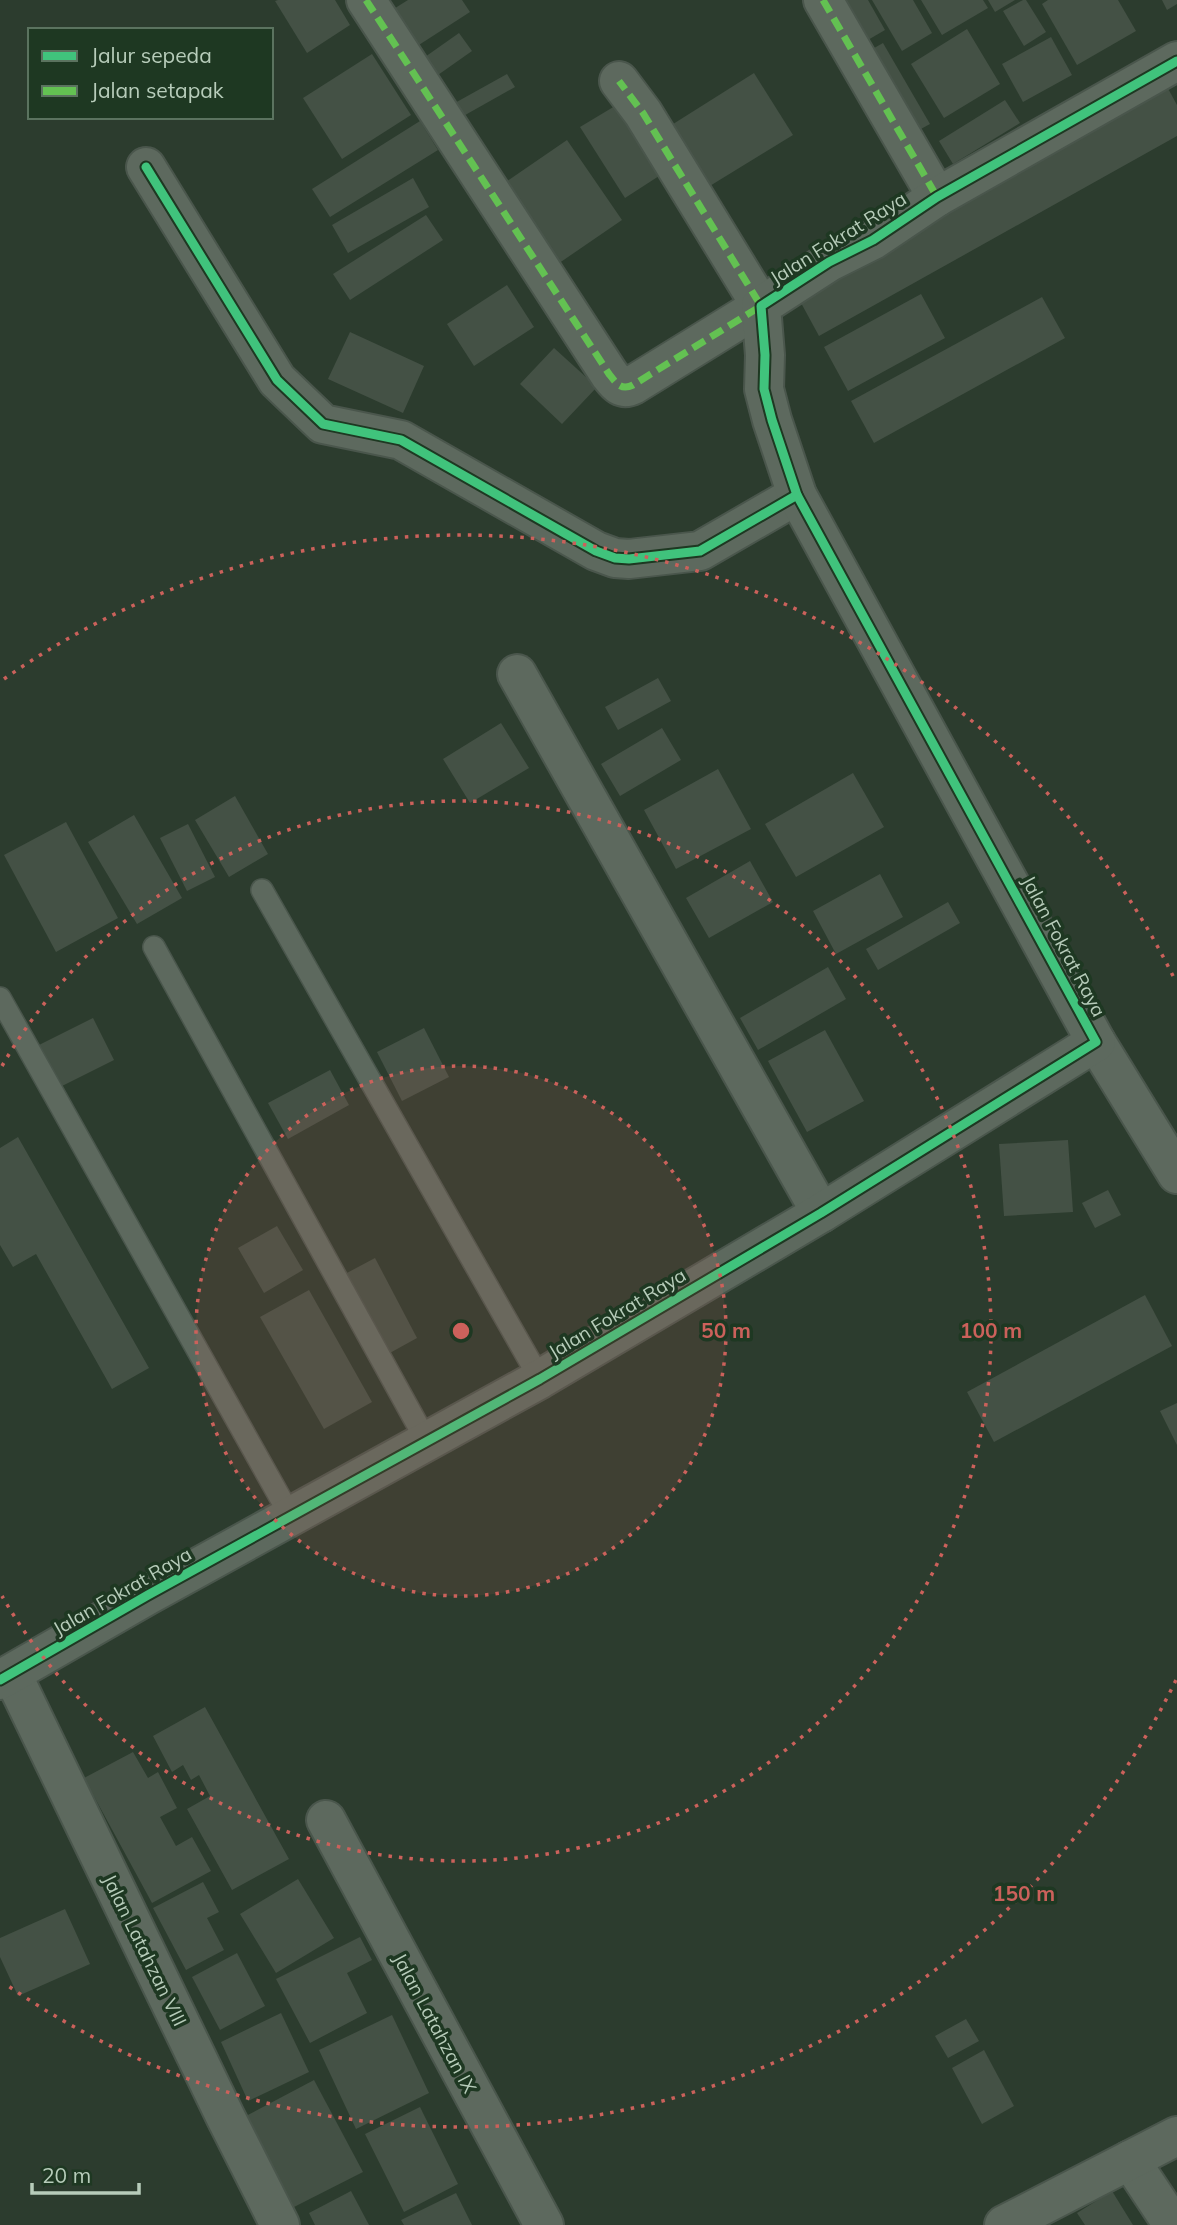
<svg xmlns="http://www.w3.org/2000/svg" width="1177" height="2225" font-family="Mulish,sans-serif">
<rect width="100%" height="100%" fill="#2c3c2e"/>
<g fill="#445145">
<path d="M278,0h57l15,25 -43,28 -32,-52z"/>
<path d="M408,0h54l8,12 -62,40 -24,-37z"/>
<path d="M835,0h33l17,30 -24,14z"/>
<path d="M872,0h41l19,33 -30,18z"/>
<path d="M921,0h62l5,8 -46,27z"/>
<path d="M988,0h27l-20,12z"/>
<path d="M1023,0h3l20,32 -22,14 -21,-35z"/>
<path d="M1048,0h70l18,31 -59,34 -35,-61z"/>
<path d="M1162,0h15v4l-10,6z"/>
<path d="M967,29l33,55 -56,34 -33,-54z"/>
<path d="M459,33l13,18 -44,31 -13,-18z"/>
<path d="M1051,37l21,38 -49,27 -21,-38z"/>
<path d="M883,43l47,81 -22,12 -48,-80z"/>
<path d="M372,54l39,61 -69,44 -39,-61z"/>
<path d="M754,73l39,62 -93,57 -38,-61z"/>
<path d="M507,74l8,13 -64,36 -7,-14z"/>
<path d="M1165,83l12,22v31l-358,200 -25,-46z"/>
<path d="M1005,100l15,23 -67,41 -14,-23z"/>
<path d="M615,106l44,70 -34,22 -45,-71z"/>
<path d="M420,121l18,29 -108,67 -18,-28z"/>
<path d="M567,140l55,80 -70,48 -55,-80z"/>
<path d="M413,178l16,29 -81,46 -16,-28z"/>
<path d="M426,215l17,25 -93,60 -17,-26z"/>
<path d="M507,285l27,42 -60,39 -27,-42z"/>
<path d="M921,294l24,44 -97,53 -24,-44z"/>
<path d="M1042,297l23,41 -191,105 -23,-42z"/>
<path d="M350,332l74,34 -21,47 -75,-34z"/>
<path d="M554,348l43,39 -35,37 -42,-40z"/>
<path d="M658,678l13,23 -53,29 -13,-23z"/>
<path d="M501,723l28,45 -59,35 -27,-44z"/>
<path d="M662,728l19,32 -61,36 -19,-32z"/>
<path d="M718,769l33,60 -75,40 -32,-59z"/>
<path d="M853,773l31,54 -88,50 -31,-53z"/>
<path d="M235,796l33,58 -39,23 -34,-57z"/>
<path d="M134,815l48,83 -45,26 -49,-82z"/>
<path d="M66,822l52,96 -62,34 -52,-97z"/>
<path d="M188,824l27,53 -28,14 -27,-53z"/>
<path d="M750,861l23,41 -64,36 -23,-40z"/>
<path d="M880,874l23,43 -67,37 -23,-43z"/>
<path d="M948,902l12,21 -82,47 -12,-21z"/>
<path d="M828,967l18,32 -88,51 -18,-32z"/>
<path d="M93,1018l21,42 -56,28 -21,-42z"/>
<path d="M424,1028l25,49 -47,24 -25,-49z"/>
<path d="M825,1030l39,71 -57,31 -39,-71z"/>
<path d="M330,1070l19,35 -61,34 -20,-36z"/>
<path d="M18,1137l131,231 -37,21 -76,-135 -23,13 -13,-22v-97z"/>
<path d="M1068,1140l5,72 -69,4 -5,-72z"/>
<path d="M1108,1190l13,25 -26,13 -13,-25z"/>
<path d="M277,1226l26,44 -39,23 -26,-45z"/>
<path d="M375,1258l42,80 -29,16 -43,-80z"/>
<path d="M309,1290l63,112 -48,27 -64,-112z"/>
<path d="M1145,1295l27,51 -178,96 -27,-50z"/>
<path d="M1177,1403v42l-17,-34z"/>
<path d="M205,1707l84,152 -57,31 -45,-81 23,-13 -11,-21 -8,5 -8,-15 -11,7 -19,-36z"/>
<path d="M133,1752l15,26 10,-6 19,36 -17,9 16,29 16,-9 19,34 -59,32 -68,-125z"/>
<path d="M298,1879l36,59 -58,35 -36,-59z"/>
<path d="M203,1882l16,30 -12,6 17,32 -38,20 -33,-62z"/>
<path d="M65,1909l25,55 -72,32 -18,-39v-19z"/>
<path d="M360,1937l12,23 -25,13 20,40 -57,30 -34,-64z"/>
<path d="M237,1953l28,53 -45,24 -28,-53z"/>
<path d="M281,2013l28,59 -61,29 -27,-59z"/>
<path d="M392,2015l37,78 -73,36 -37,-79z"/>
<path d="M966,2019l13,22 -31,17 -13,-22z"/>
<path d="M984,2050l30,56 -32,18 -30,-56z"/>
<path d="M314,2080l49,92 -69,35 -48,-91z"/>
<path d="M420,2107l38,77 -54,28 -39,-78z"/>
<path d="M351,2191l18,34h-54l-6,-12z"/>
<path d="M1112,2191l21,34h-48l-8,-12z"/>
<path d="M456,2193l16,32h-68l-3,-5z"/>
</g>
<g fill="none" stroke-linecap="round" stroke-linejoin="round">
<g stroke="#4a564c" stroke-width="24">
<g id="service">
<path d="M262,890l278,489"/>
<path d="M154,947l273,495"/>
<path d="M0,998l291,519"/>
</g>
</g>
<g stroke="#4a564c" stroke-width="42">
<g id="minor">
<path d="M366,0l243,374c7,9 12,17 24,11l128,-79 -118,-193 -24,-32"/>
<path d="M823,0l114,197"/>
<path d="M146,167l131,213 46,44 78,16 195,111 19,7 14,1 71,-8 97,-56"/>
<path d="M517,674l304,539"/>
<path d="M1096,1042l81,132"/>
<path d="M12,1674l213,442 55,109"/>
<path d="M0,1680l148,-85 392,-216 281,-166 275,-171 -299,-547 -25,-75 -8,-31 1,-34 -4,-49 68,-44 44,-22 64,-43 240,-136"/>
<path d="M326,1820l218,405"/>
<path d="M1130,2160l43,65"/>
<path d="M1004,2225l173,-89"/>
</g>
</g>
<use href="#service" stroke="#5d695e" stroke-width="21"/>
<use href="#minor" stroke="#5d695e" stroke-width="38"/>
<g stroke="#63c152" stroke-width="7" stroke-dasharray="14 7" stroke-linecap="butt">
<path d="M366,0l243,374c7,9 12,17 24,11l128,-79 -118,-193 -24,-32"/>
<path d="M823,0l114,197"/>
</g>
<g stroke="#1e3822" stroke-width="13">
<g id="cycleway">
<path d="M146,167l131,213 46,44 78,16 195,111 19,7 14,1 71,-8 97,-56"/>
<path d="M0,1680l148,-85 392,-216 281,-166 275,-171 -299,-547 -25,-75 -8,-31 1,-34 -4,-49 68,-44 44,-22 64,-43 240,-136"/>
</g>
</g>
<use href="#cycleway" stroke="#40c37c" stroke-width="9"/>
</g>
<circle cx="461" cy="1331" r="265" fill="#cb615b" fill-opacity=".12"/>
<g fill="none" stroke="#cb615b" stroke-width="3.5" stroke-dasharray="3.5 7">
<circle cx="461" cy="1331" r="265"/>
<path d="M2 1066A530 530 0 1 1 2 1596"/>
<path d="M1176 1680A796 796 0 0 1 4 1983M4 679A796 796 0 0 1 1176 982"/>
</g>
<g text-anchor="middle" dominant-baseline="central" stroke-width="7" stroke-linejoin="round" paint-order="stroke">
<g font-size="19" fill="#b7ccba" stroke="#1e3822">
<text transform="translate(838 238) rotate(-32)">Jalan Fokrat Raya</text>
<text transform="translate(1064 946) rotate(62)">Jalan Fokrat Raya</text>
<text transform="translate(617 1313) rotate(-31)">Jalan Fokrat Raya</text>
<text transform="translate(122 1591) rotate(-30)">Jalan Fokrat Raya</text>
<text transform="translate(145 1950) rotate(64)">Jalan Latahzan VIII</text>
<text transform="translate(435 2023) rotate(62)">Jalan Latahzan IX</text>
</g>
</g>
<circle cx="461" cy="1331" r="10" fill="#cb615b" stroke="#1e3822" stroke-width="3.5"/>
<g font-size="21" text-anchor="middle" font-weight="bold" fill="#cb615b" stroke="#1e3822" stroke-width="7" stroke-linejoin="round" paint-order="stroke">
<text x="726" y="1338">50 m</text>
<text x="991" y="1338">100 m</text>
<text x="1024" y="1901">150 m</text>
</g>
<rect x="28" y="28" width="245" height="91" fill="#1e3822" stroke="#5b735f" stroke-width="2"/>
<rect x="42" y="51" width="35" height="10" fill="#40c37c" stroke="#5b735f" stroke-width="2"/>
<text x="91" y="63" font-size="21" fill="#b7ccba">Jalur sepeda</text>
<rect x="42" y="86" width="35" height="10" fill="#63c152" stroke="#5b735f" stroke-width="2"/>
<text x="91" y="98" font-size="21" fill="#b7ccba">Jalan setapak</text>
<path d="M32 2183v10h107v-10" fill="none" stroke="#b7ccba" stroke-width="3.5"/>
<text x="42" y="2183" font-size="21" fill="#b7ccba" stroke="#1e3822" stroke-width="5" paint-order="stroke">20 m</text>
</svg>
